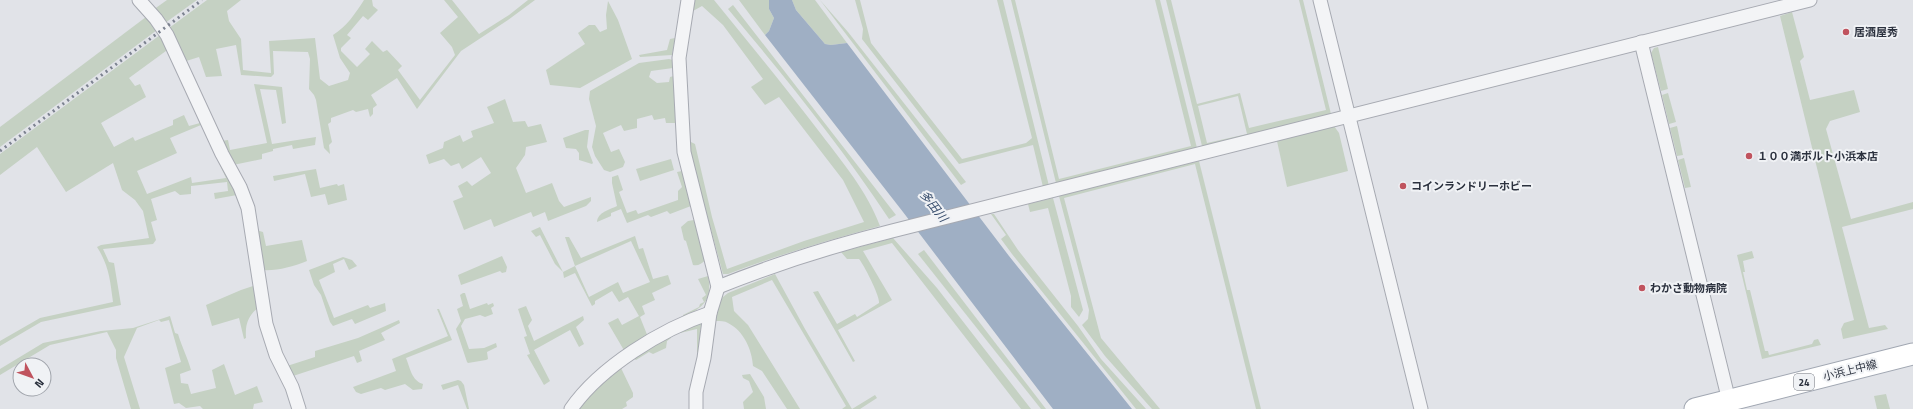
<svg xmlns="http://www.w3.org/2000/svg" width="1913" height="409" font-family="'Titillium Web','Noto Sans JP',sans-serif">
<rect width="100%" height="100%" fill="#e1e3e8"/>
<g fill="#c5d1c3" fill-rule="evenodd">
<path d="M167,0h30l-32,23 -12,-13z"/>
<path d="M207,0h34l-14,11 2,10 12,18 2,31 28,3 -2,-32 46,-3 5,41 9,7 19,-6 2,-7 -10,-15 -7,-23c14,-9 22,-21 31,-35h8l1,6 5,4 -10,10 -5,-4 -16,19 4,3 -10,10v3l16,16 13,-13 -5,-5 7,-8 11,11 4,-2 15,16 -4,4 22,30 35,-45 -3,-8 -12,-14 18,-16 -14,-17h8l27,34 30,-19 19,-15h7l-27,20 -47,31 -44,58 -20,-31 -26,17 6,10 -4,3v6l-3,3 -2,-8 -12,3 -3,-2 -22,8v4l-3,2 4,18 -3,3 1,9 -6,-6 -8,-48 -2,-5 -5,-6 1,-30 -2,-7 -35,-1 1,23 -3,3 -30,-2 -5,-30 -20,4 6,27 -16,1 -7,-20 -16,5 -14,-34z"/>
<path d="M695,0h19c36,44 72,88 107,134 22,29 46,57 59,92 -51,14 -102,29 -152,48h-5l-31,-115 -3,-18 6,3 17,73 15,52 77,-28 60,-19 -21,-42 -64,-83 -14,8 -14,-18 12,-8 -40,-54 -21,-19 -9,5z"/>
<path d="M739,0h30v9l5,9 -5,13 -4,4z"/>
<path d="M792,0h23l32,43 -16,2 -6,-1 -29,-34z"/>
<path d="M820,0l28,32 118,150 -5,3z"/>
<path d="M855,0h5l11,43 91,116 64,-16 6,-5 -35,-138h6l46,186 -6,1 -10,-42 -74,19 -97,-125 1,-10z"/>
<path d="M1011,0h4l44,179 132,-33 -36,-146h5l37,148 -141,35z"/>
<path d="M1166,0h5l26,104 43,-11 9,35 77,-18 -27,-110h4l28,114 -129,32zM1238,96l9,38 -40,9 -9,-37z"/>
<path d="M608,1l10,19 14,39 -52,29 -30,-3 -4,-15 39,-26 -7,-11 11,-8h6l5,7 7,-3 -1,-14z"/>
<path d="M733,5l163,210 -7,4c-48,-73 -104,-142 -161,-210z"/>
<path d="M1792,12l12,45 -4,4 10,39 44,-10 6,22 -30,9 -4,8 25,90 62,-17v7l-71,18 27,101 16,-3 3,4 -45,10 -2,-10 3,-6 10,-3 -74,-304z"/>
<path d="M146,17l11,13 -157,117v-20z"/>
<path d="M160,35l10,13 -41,30 6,8 5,-2 6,13 -45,26 13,24 19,-10 2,4 38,-16v-5l11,-5 5,11 11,-3 -1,-6 38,78 -22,4 -1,-6 14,-2 -1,-9 -36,4v8l-11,1 -5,-4 -24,8 6,21 -6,2 5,18 -3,4 -50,5 6,13 5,1 7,42 -80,17 -41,24v-5l40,-23 73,-16c-3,-23 -4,-36 -16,-55l4,-2 48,-7 -6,-27 -8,-11 -13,-10 -9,-27 -47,29 -29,-45 -37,28v-21zM201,125l25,53 -34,5 -1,-6 -44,17 -10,-23 40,-18 -7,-15z"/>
<path d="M675,38l-3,17 -32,2 -1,-2 28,-5 3,-11z"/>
<path d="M1658,47l10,42 -7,2 -10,-38 3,-5z"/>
<path d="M669,59l4,1v8l-22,3 -2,6 8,6 12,-1 1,-5 4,-1 2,47h-10l-1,-5 -11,2 -2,-5 -15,4v9l-13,3 -3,-6 -18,8 8,19 8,-3 6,13 -2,5 -13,5 -6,-2 -9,-14 -3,-9 4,-21 -7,-27 1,-8 49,-28z"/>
<path d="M254,84l28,3 4,36 -4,1 -6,-34 -16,-1 12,55 44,-7 -1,8 -22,4 -1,-4 -19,4v2l-11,3v5l-29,6 -12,-24 7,-1 2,10 37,-7z"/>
<path d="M1668,93l8,29 -7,2 -7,-29z"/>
<path d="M505,99l8,23 12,-1 3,6 13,-3 6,18 -21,5 -1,8 -9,13 10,25 26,-10 7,18 5,6 27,-10v4l-5,5 -38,15 -3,-9 -12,5 -2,-5 -37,15 -3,-8 -27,11 -11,-29 10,-4 -5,-11 9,-5 5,5 19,-13 -10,-16 -19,12 -3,-6 -8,3 -7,-7 -15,5 -3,-9 17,-7 1,-6 16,-7 3,7 10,-5 -2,-6 23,-8 -7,-16z"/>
<path d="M1334,126l5,7 9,38 -61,16 -10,-46z"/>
<path d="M1677,126l6,29 -6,1 -7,-28z"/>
<path d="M585,130h4l-2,17 6,16 -1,1 -13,-4v-7l-3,-4 -10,-1 -3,-10z"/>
<path d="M1684,158l7,29 -6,1 -7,-28z"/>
<path d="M671,159l3,11 -34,11 -4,-12z"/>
<path d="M1199,161l62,248h-5l-61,-245 -131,34 37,140 59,71h-8l-47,-53 -23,-31 6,-6 1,-9 -30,-114z"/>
<path d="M316,169l4,19 17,-4 1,2 6,-2 3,16 -19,5 -3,-11 -14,3 -6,-23 -31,7 -1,-5z"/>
<path d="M682,171l9,35 -21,8 -3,-3 -16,6 -3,-2 -21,8 -6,-14 -10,4v3l-14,6c1,-10 12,-12 20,-16l-5,-23v-6l6,-2 5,15 -4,2 8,21 9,-3 2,4 40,-14v-9l4,-4 -5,-15z"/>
<path d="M1053,198l30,112 -4,7 -8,-10v-11l-23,-88 -18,4 -2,-8z"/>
<path d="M994,214l24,36 60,76 23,33 45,50h-10l-124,-155 -11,-15 5,-4 -15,-21z"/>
<path d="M694,220l11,40c-3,4 -7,6 -12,5l-7,-24 -2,-1 -3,-13 7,-6z"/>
<path d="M540,227l23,45 12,-6 -10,-29h4l12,21 54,-22 4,13 4,-1 10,31 15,-4 3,9 -19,9 3,7 -13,6 3,8 -5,3 8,20 -23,15 -17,-29 10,-5 4,7 17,-9 -11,-19 -9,5 -7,-11 -17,10v3l-3,2 -17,-33 -11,5 -1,-6 -8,-8 -15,-29 -4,2 -5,-6zM631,241l19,41 -27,11 -5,-11 -29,15 -14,-31z"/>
<path d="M256,230l7,2 3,14 36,-6 5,21c-15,6 -30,10 -45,9z"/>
<path d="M893,238l44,50 94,121h-10l-129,-166 -29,8 29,49 -54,30 17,31 -2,1 -40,-70 5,-1 19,33 18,-10 2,3 22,-14c1,-7 -15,-38 -20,-44h-12l-6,-7z"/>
<path d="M924,250l122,159h-5l-123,-155z"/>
<path d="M1752,251l2,7 -11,3 2,11h-2l4,18h3l15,61h3l1,4 43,-11 2,-4 4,-1 3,6 -59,14 -25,-104z"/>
<path d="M502,256l5,11 -1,5 -4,1 -2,-2 -39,14 -3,-10z"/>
<path d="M343,257l9,3 5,6 -8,4 -5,-11 -11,5 2,8 -16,8 15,38 34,-13 2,3 15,-5 1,8 -31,13 -3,-5 -19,7 -3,-4 -9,-27 -7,-10 -5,-15z"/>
<path d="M775,274l30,55 47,80 23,-14 2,3 -17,11h-18l4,-3 -74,-126 -40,17 2,14 14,14 52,84h-13l-25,-38 -9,-5c-1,-16 -9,-35 -25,-43 -3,-2 -8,-2 -12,-2l-5,37 -2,1 9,-58 10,-8z"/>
<path d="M708,276c5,24 -5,32 -25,41v-2l16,-8 1,-3 4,-2 -2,-4 4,-3 -8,-16z"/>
<path d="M253,286l3,1 3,20c-11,9 -14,17 -13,31l-2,1 -5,-21 -27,8 -6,-21 35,-15z"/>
<path d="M463,293h2l5,16 17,-6 1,2 5,-2 1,3 -3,2 2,6 -8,3 -5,-2 -15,4 -4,7 8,23 15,-1 12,-5 1,4 -10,5 1,7 -2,1 -18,3 -1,-1 -11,-33 5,-8 -4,-12 6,-3 -3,-11z"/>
<path d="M526,306l6,14 -4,6 6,15 49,-25 1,4 -8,7 8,17 -5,3 -9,-17 -36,20 16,31 -6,4 -17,-30 3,-1 -6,-17 3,-1 -9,-27z"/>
<path d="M437,309h2l13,31 -46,18c4,10 6,23 17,26l-1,5 -9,1 -8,-6 -20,6 -4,-2 -20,6 -5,-2 -3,-5 43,-16 -4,-12 56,-23z"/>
<path d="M170,316l5,17 3,1c4,13 9,22 13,36l-11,4 1,9 7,1 3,10 25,-6 -4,-18 12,-6 11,31 22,-9 6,16 -9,2 -1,5h-50l-3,-3 -14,2 -7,-5 -5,1 -9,-36 16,-6 -12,-42 -8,2 -2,-2 -22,8 -13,29 16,52h-9l-15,-51v-8l-9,-18 -57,13 -50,30v-6l43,-26 58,-12 32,-3z"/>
<path d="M399,320l1,3 -19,10 4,7 -26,11 3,10 -5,2 -3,-7 -61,20 -6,-10 28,-9v-6l43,-13z"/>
<path d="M697,323l4,1 -2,29 -2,-1v-23l-17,4 -2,-3z"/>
<path d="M671,334v4l-4,3 -1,7 -13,6 -4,-2 -13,8 -3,-2z"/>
<path d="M621,368l12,25v4l-7,5 1,4 -5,3h-45l10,-13z"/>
<path d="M750,374l14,23 2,12h-22l-1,-7 10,-10 -4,-11 -6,-3 -1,-3z"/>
<path d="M458,380l3,1 3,4 5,24h-2l-9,-24 -15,5 -2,-5z"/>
<path d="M1886,394l4,15h-13l-3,-13z"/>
</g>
<path fill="#9fafc4" d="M769,0h23l4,10 29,34 6,1 16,-2 162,213 123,153h-79l-150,-197 -138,-177 4,-4 5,-13 -5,-9z"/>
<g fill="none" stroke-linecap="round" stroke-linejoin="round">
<g stroke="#a7aab2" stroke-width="15">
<g id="street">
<path d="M139,0l17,19 11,16 55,119 18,33 8,21 18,116 10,31 16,32 7,22"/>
<path d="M688,0l-9,58 5,94 34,135 -8,26 -6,45 -8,34v17"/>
<path d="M1320,0l101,409"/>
<path d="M1641,42l88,359"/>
<path d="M718,287c57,-23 114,-41 174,-56l918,-231"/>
<path d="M571,409c29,-42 91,-80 139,-96"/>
</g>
</g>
<g stroke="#a1a7b2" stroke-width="23">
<path id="primary" d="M1695,409l218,-55"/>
</g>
<use href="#street" stroke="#f3f4f6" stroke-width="13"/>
<use href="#primary" stroke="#fff" stroke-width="21"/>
<path stroke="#7c8290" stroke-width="3" stroke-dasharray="2 4" stroke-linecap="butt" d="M0,151l202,-151"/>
</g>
<g fill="#c0535e" stroke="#f0f2f5" stroke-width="1.5">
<circle cx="1846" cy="32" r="4"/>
<circle cx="1749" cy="156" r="4"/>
<circle cx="1403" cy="186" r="4"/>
<circle cx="1642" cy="288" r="4"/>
</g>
<g text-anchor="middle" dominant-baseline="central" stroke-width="4" stroke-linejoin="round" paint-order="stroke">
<rect fill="#f0f2f5" stroke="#666b75" stroke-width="1" x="1794" y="374" width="20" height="16" rx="3"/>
<g font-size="10" font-weight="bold" fill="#2b313e">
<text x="1804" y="382">24</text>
</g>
<g font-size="11" font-weight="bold" fill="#2b313e" stroke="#f0f2f5" text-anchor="start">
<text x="1854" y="32">居酒屋秀</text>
<text x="1757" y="156">１００満ボルト小浜本店</text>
<text x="1411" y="186">コインランドリーホビー</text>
<text x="1650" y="288">わかさ動物病院</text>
</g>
<g font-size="11" fill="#2b313e" stroke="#f0f2f5">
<text transform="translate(1850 370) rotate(-14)">小浜上中線</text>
</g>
<g font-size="12" font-style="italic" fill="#394e6d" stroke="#f0f2f5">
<text transform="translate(934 206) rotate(52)">多田川</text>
</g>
</g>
<g transform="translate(32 377) rotate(131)"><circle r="19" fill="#f0f2f5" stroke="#a1a5ac"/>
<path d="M0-3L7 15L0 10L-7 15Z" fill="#c0535e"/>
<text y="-6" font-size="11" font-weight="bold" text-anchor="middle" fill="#2b313e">N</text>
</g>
</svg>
